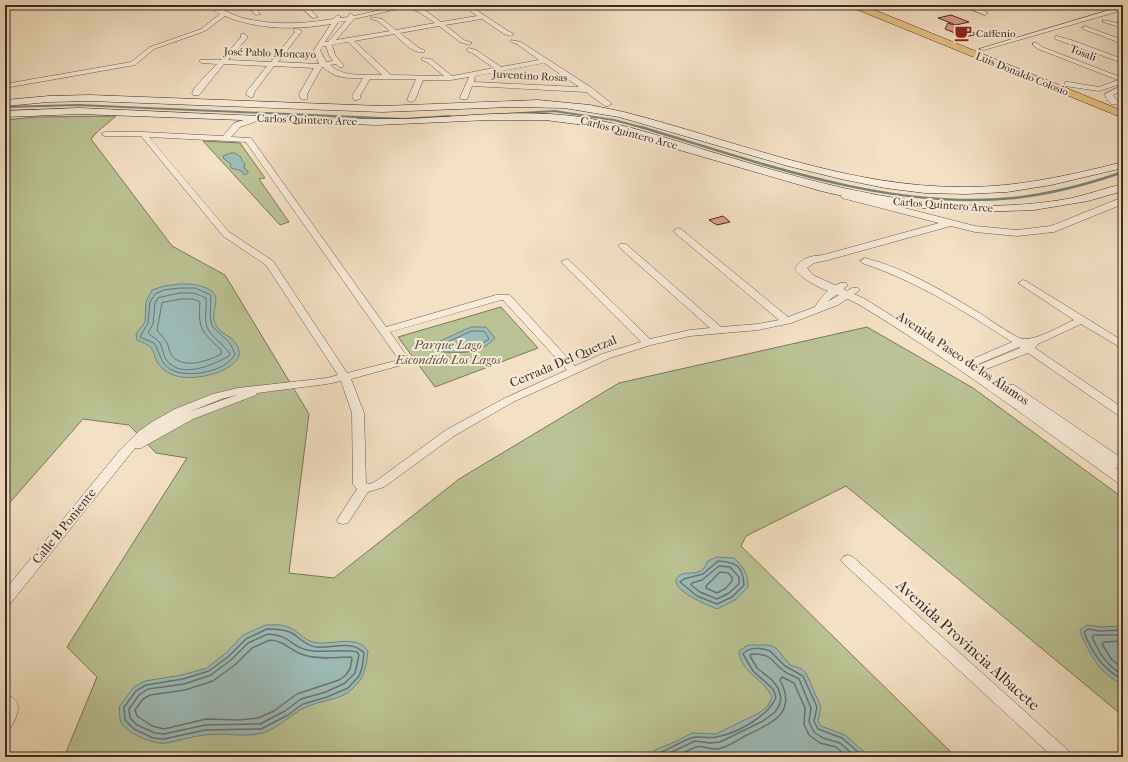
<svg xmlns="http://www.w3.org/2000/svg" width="1128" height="762" font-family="'IM FELL French Canon',serif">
<rect width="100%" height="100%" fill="#f4e0c2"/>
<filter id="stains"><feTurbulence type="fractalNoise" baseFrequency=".005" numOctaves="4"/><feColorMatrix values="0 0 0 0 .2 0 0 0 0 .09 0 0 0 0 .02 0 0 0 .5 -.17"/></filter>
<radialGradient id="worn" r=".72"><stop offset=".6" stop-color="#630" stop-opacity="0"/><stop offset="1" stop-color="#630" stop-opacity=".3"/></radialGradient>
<g fill="#bbc293" stroke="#7a765a">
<path d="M116,116l-20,17 -5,6 81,107 53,29 84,139 -20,159 45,5 125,-99 160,-96 248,-56 106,61 150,110v218l-277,-230 -100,50 -5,10 215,211h-892l33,-80 -30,-30 120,-189 -31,-5 -27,-28 -46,-6 -78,89v-388l30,-3z"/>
<path d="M203,141l37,2 25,35 -6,1 30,43 -9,3z"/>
<path d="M501,307l37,41 -103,39 -37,-50z"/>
</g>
<g fill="#9cbcb8" stroke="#75827b">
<path d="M230,153h5l6,4 1,4 3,3 -1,4 4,3v2l-4,2 -2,-4 -11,-3 -1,-5 -6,-4 -1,-3z"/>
<path d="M180,284c11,0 16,0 26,4 20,7 2,24 10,37 3,6 11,10 16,14 16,16 3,26 -13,33 -17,6 -43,10 -57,-4 -14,-15 0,-18 -25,-28l-1,-6 9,-12 1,-20 6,-12 12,-4z"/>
<path d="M471,327h15l9,11c-15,16 -30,15 -51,14l-6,-10z"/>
<path d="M717,557l17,1c10,10 14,15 14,29l-13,13 -18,9c-7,-3 -53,-21 -38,-33 6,-5 15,-1 21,-5 5,-2 5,-6 8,-10 2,-1 6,-3 9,-4z"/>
<path d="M266,625c7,0 15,-1 22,2 11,4 17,15 30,16 17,1 39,-8 50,8 -2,17 -3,26 -16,38 -12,12 -33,11 -48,19 -14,7 -26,20 -41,25 -19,5 -40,-1 -58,2 -13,1 -26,6 -39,8 -12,2 -40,-10 -45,-21 -2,-4 -1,-11 -2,-15l15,-20 11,-6 37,-6 25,-7 19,-15 17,-18z"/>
<path d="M1087,625l13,2 23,-1v58c-23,-9 -32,-28 -42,-50l-1,-4z"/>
<path d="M748,645h18l6,1 5,3 13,16 12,4 4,4 15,34 -3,14 3,5 24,9 25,22h-223l8,-7 22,-9 15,-8 24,1 43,-21 9,-7 4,-9c-8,-18 -32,-25 -33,-46z"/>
</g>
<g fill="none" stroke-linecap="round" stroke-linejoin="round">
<g stroke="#6b746c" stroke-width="1">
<path d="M180,288h15l16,7 -1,21 2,10 18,17 5,11c-8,18 -49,25 -65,15 -10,-6 -10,-17 -16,-26l-14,-6 8,-14 2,-21 5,-8 9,-4z"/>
<path d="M180,293h14l12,5c1,9 -2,20 1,29 4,11 17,17 23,27l-1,2c-16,9 -47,23 -62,5 -4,-5 -4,-12 -7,-18 -3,-4 -8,-6 -12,-10l5,-9 2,-21 3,-5z"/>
<path d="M181,299h12l7,3c-2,29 2,29 21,48v4c-13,7 -36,15 -48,3 -4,-4 -4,-10 -6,-14 -3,-5 -7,-9 -10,-13l5,-27z"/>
<path d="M472,331h12l5,8c-12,10 -27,10 -42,9l-2,-2 1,-3z"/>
</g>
<g stroke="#6b746c" stroke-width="1.5">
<path d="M718,561c18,1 25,5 26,24l-12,12 -15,7 -20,-8 -17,-14 4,-3 19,-5z"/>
<path d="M719,566l11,1 9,10v7l-10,9 -12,6 -17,-7 -9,-7 1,-2 10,-3z"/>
<path d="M720,572l8,1 4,4v4l-6,7 -9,5 -11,-5v-2z"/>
<path d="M267,629c8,0 17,0 25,4 8,5 14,13 24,14 16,2 36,-8 48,6l-2,15 -3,8 -11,12 -21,9 -24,7 -15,11 -27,14 -56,1 -41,9 -11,-1 -19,-9 -9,-9 -1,-13 12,-16 10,-6 37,-6 26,-8 20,-15 17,-17z"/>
<path d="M1123,630l-24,1 -11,-2 -4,3c8,21 19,37 39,48"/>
<path d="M268,634c22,1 22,12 39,16 17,4 34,-2 50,2l2,3 -4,18 -10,10 -19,9 -25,7 -16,12 -25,13 -55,1 -41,9 -9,-1 -18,-8 -7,-7 -1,-9 10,-14 9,-6 36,-5 27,-9 21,-16 16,-16z"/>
<path d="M1123,635h-29l-2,2c7,16 15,29 31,38"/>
<path d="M270,640c16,1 20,11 34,15 15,5 32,2 47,2l1,2 -2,10 -5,7 -6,4 -42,14 -23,17 -16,7 -19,2 -33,-1 -42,10 -12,-3 -15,-10 -2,-6 8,-11 7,-4 35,-5 28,-9 23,-17 16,-16z"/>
<path d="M1123,641l-19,1 -2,2 10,16 11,8"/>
<path d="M652,757c13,-6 26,-14 39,-19 7,-3 17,1 25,-1 20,-3 53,-21 60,-40l-3,-8 -20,-18 -10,-17c6,-8 19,-6 27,-3l15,15 18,10 14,31 -3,14 4,8 24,9 22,19"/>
<path d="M661,757l34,-16 15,2 10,-1 43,-21 12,-9 4,-6 2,-8 -3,-10 -6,-8 -15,-12 -7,-12 1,-2c23,0 18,6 33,17 5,4 10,5 15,8l12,29 -2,14 5,10 9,6 17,5 16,14"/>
<path d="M677,757c6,-3 12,-8 19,-10 7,-2 14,3 21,2 10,-1 19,-8 28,-13 26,-13 53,-22 35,-56l2,-3 12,6 11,25 -1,16 5,11 11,8 16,4 11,10"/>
</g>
<g stroke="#75827b" stroke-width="2">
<path d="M5,107l73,-2 325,14 47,-3"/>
<path d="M554,111l60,9 30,8"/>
<path d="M504,114l52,-3"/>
</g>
<path stroke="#75827b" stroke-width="2.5" d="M641,127c117,35 248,84 373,71 36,-4 71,-13 106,-25"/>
</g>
<g fill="#e89985" stroke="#3a2b20">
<path d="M951,15l18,7 -13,3 -18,-7z"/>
<path d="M948,23l29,11 -12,3 -20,-8z"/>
<path d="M723,216l7,6 -13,3 -8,-5z"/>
</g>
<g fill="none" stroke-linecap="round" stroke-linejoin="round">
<g stroke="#685848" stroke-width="1">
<g id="minor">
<path d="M205,5c14,0 25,10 38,13 28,7 56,6 84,2l6,-1 5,-4 2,1v2l8,-1 1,-3 2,-1 3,3 49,-11h12l-61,14 -18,21 54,-9 -12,-10 -7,-2v-2l11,2 14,11 39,-7 -16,-11 -6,-2v-2l10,1 18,13 36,-6 -15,-11h7l39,26 6,3 -3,2 -7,-2 -22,-15 -37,6 19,15 8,3 -3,2 -9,-3 -21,-16 -39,7 19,15 5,2v2c-12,2 -22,-11 -30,-18l-40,7 37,34 53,1 -17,-14 -5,-2v-2l9,1 21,17 42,-8 -22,-15 -5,-2 -1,-1 3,-2 7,2 25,17 38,-7 -22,-16 -6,-2v-2l10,2 71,46 20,16 -4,2h-3l-19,-14 -114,-6 -5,13h-6l-1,-2 9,-20 -18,3h-28l-8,20 -4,2 -4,-2 9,-21h-46l-10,17 1,2 -4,2h-3l-2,-4 11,-18c-17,0 -27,1 -40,-11h-1l-15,27v5h-6l-2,-5 15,-26 -40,-2 -19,25 -2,6h-3l-4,-2 1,-4 20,-25 -43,-2 -25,31h-6l-1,-2 3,-6 22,-23 -15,-1 -3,-2 1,-1h21l20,-23v-3h4l3,3 -20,23 43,2 24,-30 -2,-2 1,-1h4l4,2 -24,31 41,2 -5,-14 17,-26c-35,6 -73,6 -106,-8l-20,15 -51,18 -19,16 -130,23v-4l126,-22 19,-15 51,-18 19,-15zM346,21l-18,21h-3l13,-20zM347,42h1l34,33c-17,-1 -38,3 -52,-10l6,-1 3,3h4l1,-1 -9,-11 -3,-10zM323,46h3l3,9 4,6 -7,1 -6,-12zM544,63l35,24 -105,-5 1,-6z"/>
<path d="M246,5h6l9,9 -5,1z"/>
<path d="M298,5h7l13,12 -5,1z"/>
<path d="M351,5h7l4,3 -5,1z"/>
<path d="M960,5h9l5,2 19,-2 -13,4 8,4 -3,2z"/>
<path d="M1123,6v4l-139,40 -5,-1z"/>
<path d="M1103,20l20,4v4l-20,-6z"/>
<path d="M1085,26l38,14v4l-40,-15 -1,-1z"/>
<path d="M1057,36l14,4 52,19v4l-68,-24v-2z"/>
<path d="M1033,43h4l5,4 81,31v5l-24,8 -34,-5v-4h3l31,5 19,-7 -80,-31 -5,-4z"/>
<path d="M1123,85v5l-10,5 5,7 -1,2h-6l-5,-6 -1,-4z"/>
<path d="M257,116l4,2 -1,2 -20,7 -9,10 20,1 135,189 110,-32h14l65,71 27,-12 39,-12 -80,-80 5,-3 3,1 81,79 40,-9 20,-2 -90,-80 -2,-2 2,-2h6l95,83 37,-3 21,-4 -104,-87 -2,-2 5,-3 3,1 107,88 27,-10c5,-9 20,-27 31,-24l2,2 -21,17 25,-14h6l2,2 -22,15 -47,18 -33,7 -68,6 -39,9 -41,13 -97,44 -59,34 -70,51 -16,5 -20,31 -5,1 -5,-1 -1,-3 20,-31 -4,-5 -1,-71 -11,-32 -14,3 -70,9 -1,2 -63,24 -52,29h-6l-125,156 -5,1v-15l115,-140 19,-19 13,-9 23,-13 38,-15 25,-6 89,-10 11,-3 -72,-110 -43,-29 -82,-100h-36l-4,-2 4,-2h38l80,4 11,-13zM149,137l97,5 153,218 -52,13 -74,-112 -44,-29zM501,300h2l64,70 -62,28 -59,32 -70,51 -6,3 -4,-1 -2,-70 -13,-34 58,-16 1,-2 -20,-29zM237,395l-48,17 32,-13z"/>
<path d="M865,258c40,10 76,32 111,53 9,5 39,27 47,28 15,1 37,-13 51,-19l-56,-37 5,-3 3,1 97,60v8l-42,-25 -43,20 -3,4 88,60v9l-4,-1 -91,-63 -44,17h-8l-1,-2 1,-2 44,-18 -1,-1 -43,18h-8l-1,-2 1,-2 44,-19c-48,-31 -96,-61 -150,-79l-2,-2z"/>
<path d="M848,555l5,2 217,195 2,5h-19l-210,-194 -2,-3 2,-3z"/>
<path d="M5,694c20,7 13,20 5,35l-5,2z"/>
</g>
</g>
<g stroke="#685848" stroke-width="1">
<path id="tertiary" d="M846,193l129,33 42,4 34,-4 72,-29v7l-69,28 -37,4 -42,-4 -24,-6 -123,34 -14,3 -7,5 6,7 52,24 97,61 41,29 1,-4h10l109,74v12l-9,-4 9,6v12l-5,-2c-85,-61 -170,-125 -260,-179 -20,-11 -49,-16 -63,-35 6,-12 17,-13 28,-14l116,-32 -97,-25 -1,-2z"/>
</g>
<g stroke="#3a2b20" stroke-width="1">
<g id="secondary">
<path d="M90,95l292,11 156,-6 52,5 34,7c113,29 224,76 341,75 54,0 106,-12 158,-25v6l-72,17 -44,7 -41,2 -41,-1 -40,-5 -44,-9 -53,-13 -169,-49 -55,-9 -52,-1 -130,5 -292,-11 -41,1 -44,4v-6l44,-4z"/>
<path d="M79,108c99,4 198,10 297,11 66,1 131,-11 197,-3 54,7 107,27 159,42 110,33 224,62 340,40 17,-4 34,-10 51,-14v7l-35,10 -54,9 -54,2 -75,-5 -45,-7 -39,-9 -221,-64 -55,-7h-56l-112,5 -298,-11 -74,3v-6z"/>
</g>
</g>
<g stroke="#3a2b20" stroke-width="1">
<path id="primary" d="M849,5h13l261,106v7l-272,-111z"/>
</g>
<use href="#minor" fill="#f8ebd7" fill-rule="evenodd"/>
<use href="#tertiary" fill="#f8ebd7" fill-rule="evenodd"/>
<use href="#secondary" fill="#f8ebd7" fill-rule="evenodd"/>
<use href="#primary" fill="#eac081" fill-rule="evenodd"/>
</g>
<defs>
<g id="cafe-bare" transform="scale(1.38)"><path d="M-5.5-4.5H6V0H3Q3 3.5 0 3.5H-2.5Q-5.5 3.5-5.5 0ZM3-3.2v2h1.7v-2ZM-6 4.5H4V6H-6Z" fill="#8f2418" stroke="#f8ebd7" stroke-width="2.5" paint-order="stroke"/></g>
</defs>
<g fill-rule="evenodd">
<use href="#cafe-bare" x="963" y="33"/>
</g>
<g text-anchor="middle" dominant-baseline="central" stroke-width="4" stroke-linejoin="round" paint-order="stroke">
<g font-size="11" fill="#3a2b20" stroke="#f8ebd7" text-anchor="start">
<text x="976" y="33">Caffenio</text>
</g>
<g font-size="11" fill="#3a2b20" stroke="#f8ebd7">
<text transform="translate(270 53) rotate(2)">José Pablo Moncayo</text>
<text transform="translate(1083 53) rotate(21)">Tosali</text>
<text transform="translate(1022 74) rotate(22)">Luis Donaldo Colosio</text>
<text transform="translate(530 76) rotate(3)">Juventino Rosas</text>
<text transform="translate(307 120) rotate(2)">Carlos Quintero Arce</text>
<text transform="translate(629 133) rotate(15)">Carlos Quintero Arce</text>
<text transform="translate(943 205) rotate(4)">Carlos Quintero Arce</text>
</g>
<g font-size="13" font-style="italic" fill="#5a513d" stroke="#f8ebd7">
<text x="448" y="344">Parque Lago<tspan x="448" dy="15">Escondido Los Lagos</tspan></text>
</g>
<g font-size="13" fill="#3a2b20" stroke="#f8ebd7">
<text transform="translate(963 358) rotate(34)">Avenida Paseo de los Álamos</text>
<text transform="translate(563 361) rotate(-23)">Cerrada Del Quetzal</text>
<text transform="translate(64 526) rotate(-51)">Calle B Poniente</text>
</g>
<g font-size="16" fill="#3a2b20" stroke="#f8ebd7">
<text transform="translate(968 645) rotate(42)">Avenida Provincia Albacete</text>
</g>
</g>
<rect width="1128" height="762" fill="none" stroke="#f4e0c2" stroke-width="20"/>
<rect x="6" y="6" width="1116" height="750" fill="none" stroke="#3a2b20" stroke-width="2"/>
<rect x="10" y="10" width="1108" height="742" fill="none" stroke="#3a2b20"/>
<rect width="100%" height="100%" filter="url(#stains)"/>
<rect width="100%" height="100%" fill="url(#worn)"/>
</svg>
